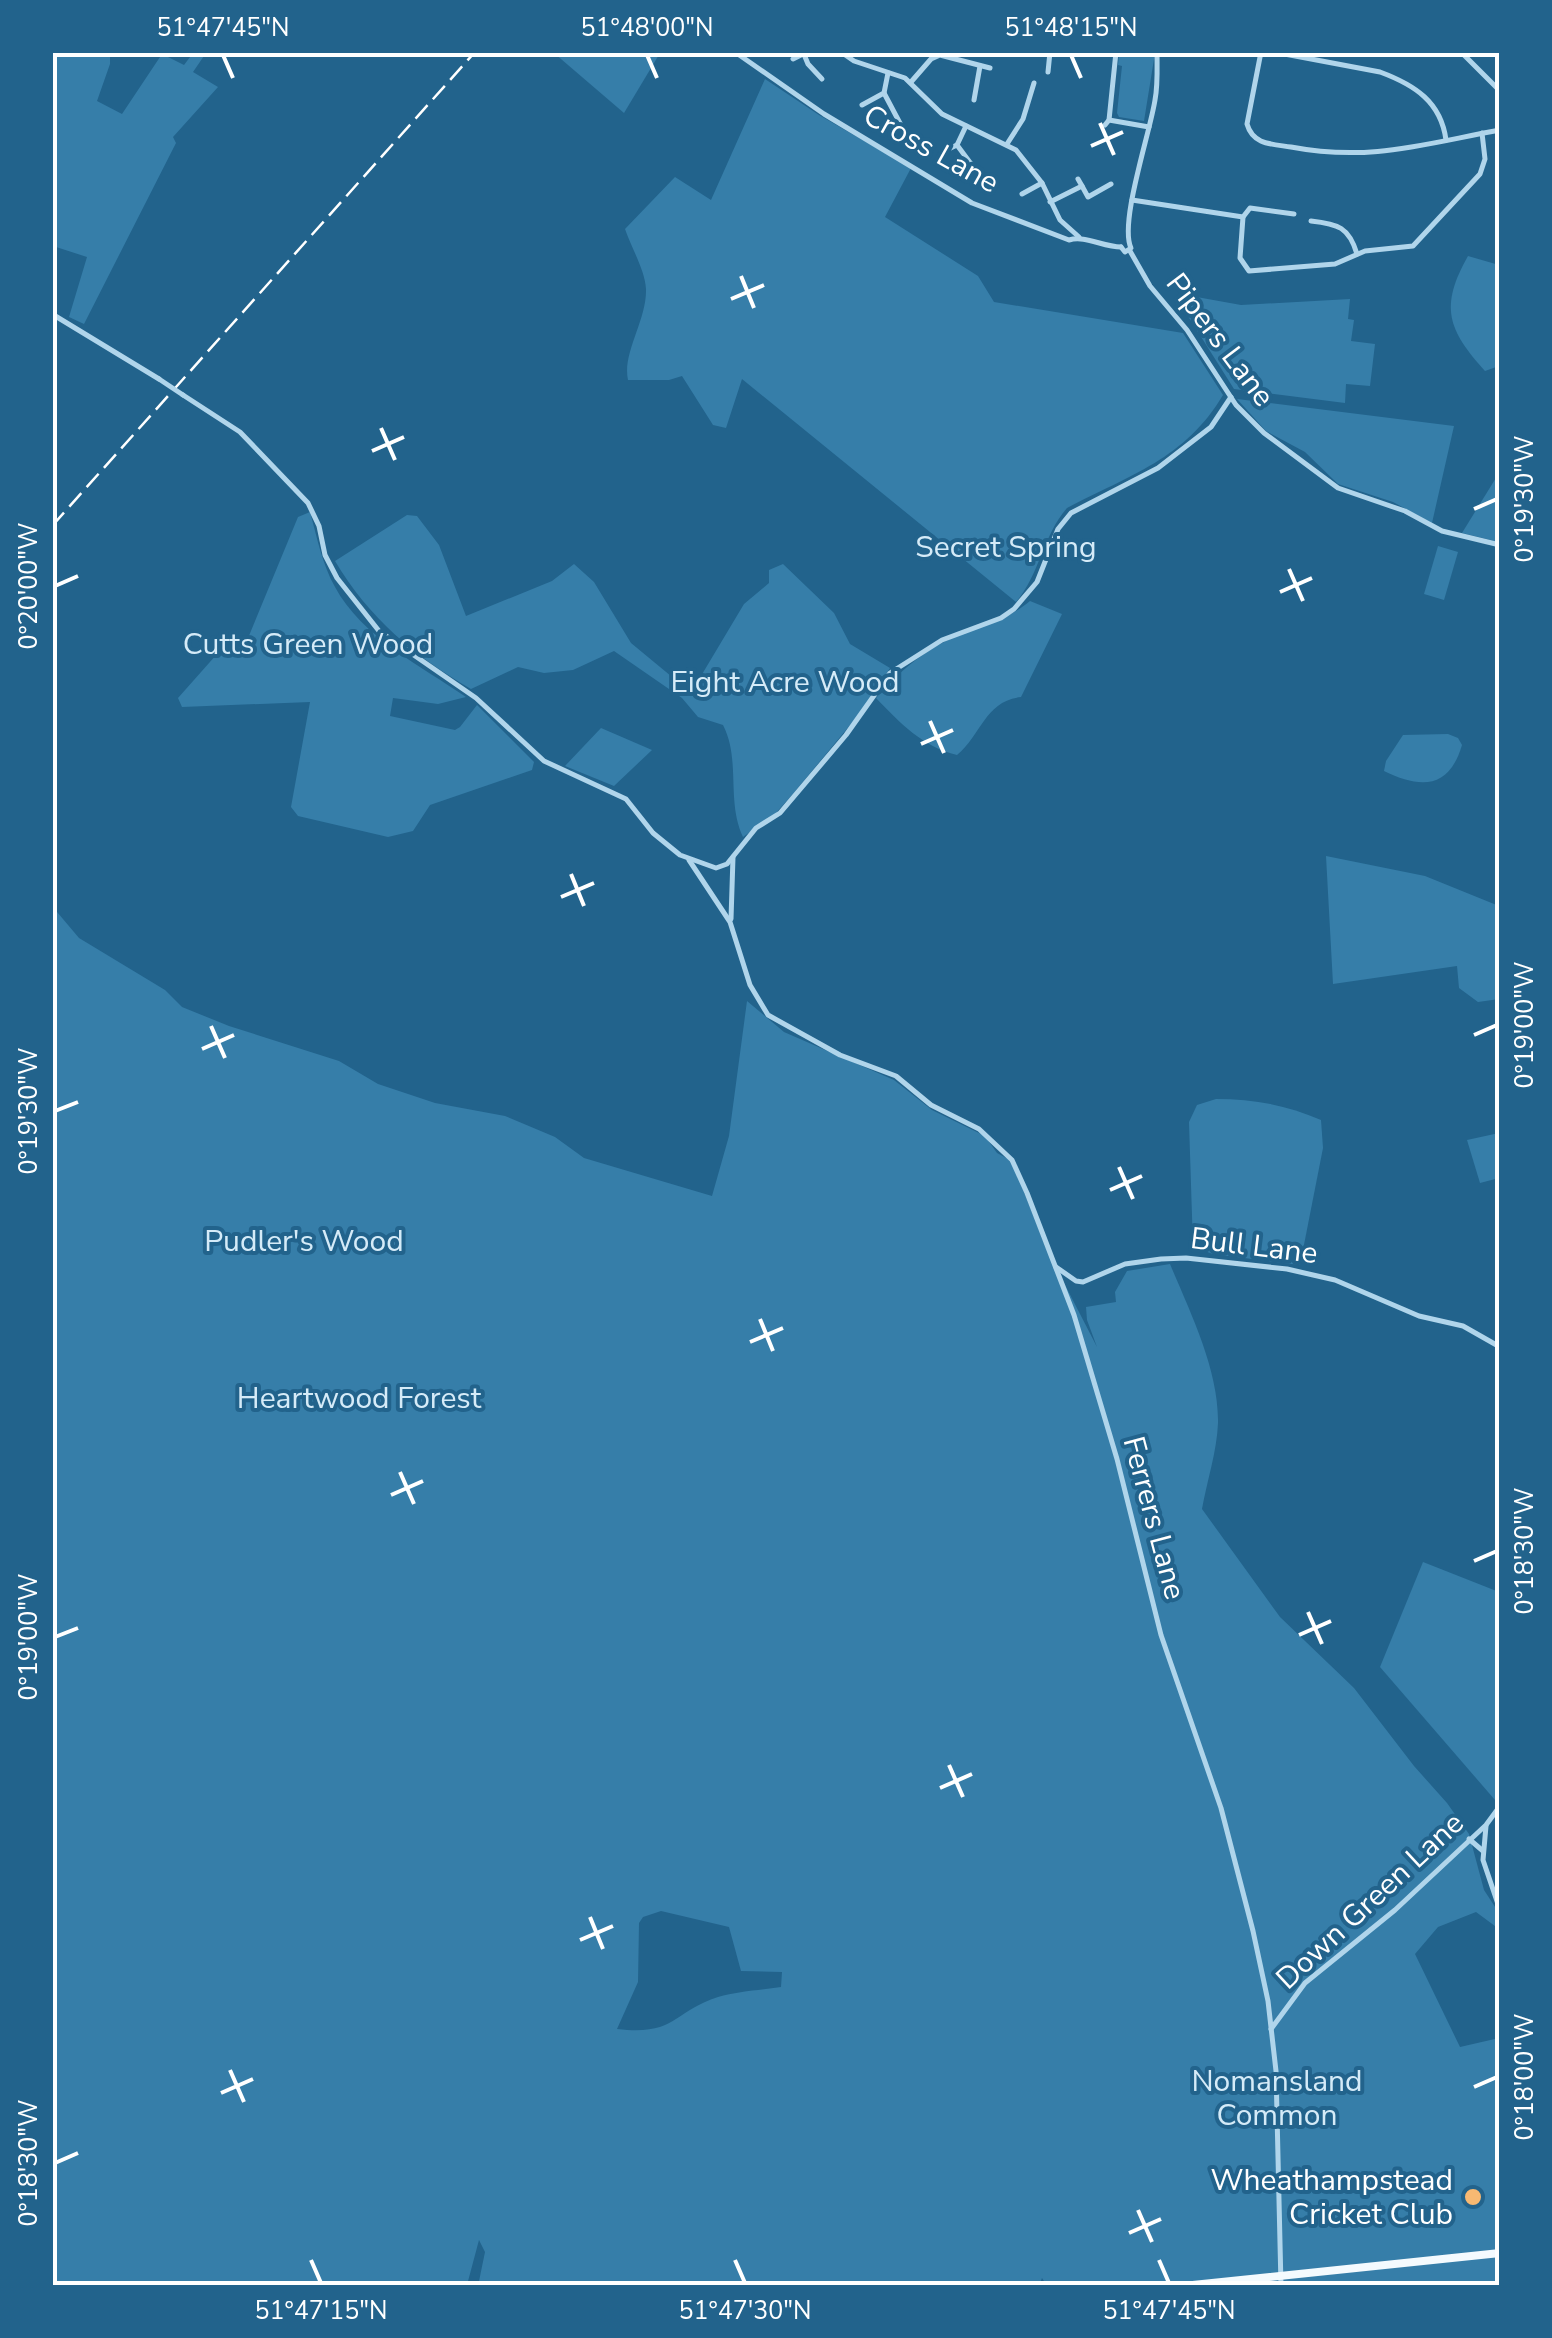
<svg xmlns="http://www.w3.org/2000/svg" width="1552" height="2338" font-family="'Nunito Sans',sans-serif">
<rect width="100%" height="100%" fill="#22638c"/>
<g fill="#367ea9" fill-rule="evenodd">
<path d="M52,53h58v11l-13,37 25,13 40,-60 22,11 9,-12h13l-13,19 25,15 -45,50 3,6 -92,181 -15,-7 18,-60 -34,-11z"/>
<path d="M554,53h106l-36,60z"/>
<path d="M1119,53h36l-11,68 -25,-4 -2,-4 5,-47 -4,-1z"/>
<path d="M765,79l54,36 92,53 -26,49 93,59 16,26 189,31 40,62c-38,64 -93,80 -156,113 -24,27 -27,66 -51,94l-274,-223 -16,49 -13,-3 -31,-49 -13,4h-41c-6,-27 19,-60 18,-91 -1,-19 -15,-42 -21,-60l50,-52 36,23z"/>
<path d="M1468,256l31,9v101l-14,5c-37,-41 -46,-64 -17,-115z"/>
<path d="M1180,294l61,11 109,-6 -2,20 6,1 -3,21 24,3 -5,42 -24,-2 -1,19 -111,-14 -53,-84z"/>
<path d="M1237,399l217,27 -22,97 -39,-21 -55,-18 -33,-32 -39,-21z"/>
<path d="M1499,473v69l-37,-9z"/>
<path d="M310,512c7,25 12,52 25,75 27,50 86,79 131,110l-28,7 -45,-6 -3,18 65,14 5,-3 17,-22 57,57 -2,8 -102,35 -17,26 -25,6 -90,-21 -7,-9 19,-105 -128,5 -4,-9 47,-53 21,-2 52,-126z"/>
<path d="M407,515l10,1 22,29 27,71 86,-35 22,-17 20,18 37,61 52,43 15,-5 46,-77 25,-21v-13l14,-6 51,49 16,31 40,24 -25,39 -73,88 -17,19 -32,23c-17,-36 -2,-77 -20,-112l-25,-8 -16,-19 -68,-47 -41,19 -29,3 -26,-6 -47,22c-57,-33 -102,-71 -136,-128z"/>
<path d="M1438,546l20,6 -14,48 -20,-6z"/>
<path d="M1030,601l32,13 -41,83c-36,4 -39,37 -64,58 -34,-8 -57,-32 -81,-57 19,-22 42,-43 68,-56 30,-15 61,-20 86,-41z"/>
<path d="M601,728l51,22 -38,36 -49,-20z"/>
<path d="M1448,734l10,4 4,7c-13,44 -41,44 -78,26l2,-10 17,-26z"/>
<path d="M1326,856l99,20 74,30v93l-21,3 -19,-14 -2,-22 -124,18z"/>
<path d="M52,906l27,32 86,52 17,17 47,19 110,35 39,23 57,19 70,13 50,21 29,21 128,38 17,-60 18,-135 37,31 110,48 38,30 53,26 12,17 15,8 33,85 52,101 -10,-27 -1,-13 30,-5 -1,-10 12,-21 43,-7c20,48 49,106 48,159 -1,28 -11,58 -16,86l78,108 74,71 60,78 33,37 22,31 15,56 15,23v16l-23,-17 -38,15 -23,27 45,93 39,-9v247l-452,1 -5,-8 -3,8h-561l7,-34 -6,-12 -12,45h-414zM661,1911l68,16 12,44 41,1 -1,15c-20,3 -43,4 -63,10 -46,15 -42,39 -101,32l21,-47 1,-59 4,-6z"/>
<path d="M1216,1099c37,0 71,6 105,21l2,28 -23,117 -87,-11 -20,-7 -4,-125 8,-17z"/>
<path d="M1499,1133v45l-19,5 -13,-43z"/>
<path d="M1423,1562l76,30 1,201 -5,7 -115,-133z"/>
</g>
<g fill="none" stroke-linecap="round" stroke-linejoin="round">
<g stroke="#b0d5eb" stroke-width="5">
<path d="M735,52l89,62 148,89 97,37c16,-5 34,7 52,7"/>
<path d="M803,52l5,12 14,15"/>
<path d="M841,52l13,9 51,17 37,36 74,36 26,33 18,37 19,17"/>
<path d="M1261,52l-14,72c6,21 25,20 44,23 79,15 132,-3 209,-17"/>
<path d="M1274,52l106,20c35,13 61,30 66,68"/>
<path d="M1461,52l39,39"/>
<path d="M793,59l10,-5"/>
<path d="M1048,72l2,-20"/>
<path d="M911,82l20,-23 9,-4 50,13"/>
<path d="M884,93l18,34"/>
<path d="M974,100l6,-34"/>
<path d="M862,105l22,-12 4,-20"/>
<path d="M1109,120l40,7"/>
<path d="M1105,125l4,-5 7,-68"/>
<path d="M1007,144l16,-25 11,-36"/>
<path d="M957,145l23,31"/>
<path d="M942,152l15,-7 9,-19"/>
<path d="M1082,186l6,11 23,-13"/>
<path d="M1022,194l20,-11"/>
<path d="M1132,200l111,17 7,-9 44,6"/>
<path d="M1050,202l32,-16 -4,-7"/>
<path d="M1243,217l-3,41 9,13 86,-7 30,-13 48,-5 67,-72 5,-15 -3,-26"/>
<path d="M1311,221c27,3 38,6 46,33"/>
<path d="M1121,247l4,5 6,-4c-12,-25 19,-115 24,-148 3,-15 2,-32 2,-48"/>
<path d="M1130,251l20,35 37,44 49,75 28,28 74,55 67,23 37,20 58,14"/>
<path d="M52,314l107,65"/>
<path d="M183,395l57,37 68,71 11,23 6,29 12,23 42,53 97,67 68,63 82,38 27,34 27,22 36,13 11,-4 29,-36 24,-15 66,-78 44,-62 52,-33 59,-22 13,-9 23,-27 21,-53 13,-16 87,-45 53,-41 20,-30"/>
<path d="M689,860l41,62 20,63 18,30 72,40 56,21 35,29 48,24 33,31 15,33 47,122 43,144 44,176 60,173 32,123 15,70 8,70 5,215"/>
<path d="M731,919l2,-62"/>
<path d="M1056,1267l20,14 7,1 42,-18 36,-5 25,-1 101,11 48,11 84,36 44,10 37,21"/>
<path d="M1486,1826l-3,34 17,50"/>
<path d="M1469,1839l14,12"/>
<path d="M1271,2029l34,-46 90,-73 91,-85 14,-19"/>
</g>
<path stroke="#f4fafe" stroke-width="8" d="M1183,2286l317,-33"/>
<path stroke="#fff" stroke-width="2.5" stroke-dasharray="18 8" stroke-linecap="butt" d="M52,526l423,-474"/>
<path stroke="#b0d5eb" stroke-width="5" d="M159,379l24,16"/>
</g>
<path fill="none" stroke="#fff" stroke-width="4" d="M223,55l10,23M647,55l10,23M1071,55l10,23M1100,123l14,32M1091,146l32,-14M741,276l13,32M731,299l33,-14M381,428l14,32M372,451l32,-14M1474,509l23,-10M1289,569l14,32M55,586l23,-10M1280,592l32,-14M930,721l14,32M921,744l32,-14M571,874l13,32M561,897l33,-14M211,1026l14,32M1474,1035l23,-10M202,1049l32,-14M55,1111l23,-9M1119,1167l14,32M1110,1190l32,-14M760,1319l13,32M750,1342l33,-14M400,1472l14,32M391,1495l32,-14M1474,1561l23,-10M1308,1612l14,32M1299,1635l32,-14M55,1637l23,-9M949,1765l14,32M940,1788l32,-14M590,1917l13,32M580,1940l33,-14M230,2070l14,32M1474,2087l23,-10M221,2093l32,-14M55,2163l23,-10M1138,2210l14,32M1129,2233l32,-14M311,2260l10,23M735,2260l10,23M1159,2260l10,23"/>
<circle fill="#f7b972" stroke="#22638c" stroke-width="4" cx="1473" cy="2197" r="10"/>
<g text-anchor="middle" dominant-baseline="central" stroke-width="8" stroke-linejoin="round" paint-order="stroke">
<g font-size="30" fill="#fff" stroke="#22638c">
<text transform="translate(931 149) rotate(29)">Cross Lane</text>
<text transform="translate(1220 340) rotate(53)">Pipers Lane</text>
<text transform="translate(1254 1246) rotate(7)">Bull Lane</text>
<text transform="translate(1154 1518) rotate(75)">Ferrers Lane</text>
<text transform="translate(1370 1901) rotate(-43)">Down Green Lane</text>
</g>
<g font-size="30" fill="#d5ebf8" stroke="#22638c">
<text x="1006" y="547">Secret Spring</text>
<text x="308" y="644">Cutts Green Wood</text>
<text x="785" y="682">Eight Acre Wood</text>
<text x="304" y="1241">Pudler's Wood</text>
<text x="359" y="1398">Heartwood Forest</text>
<text x="1277" y="2081">Nomansland<tspan x="1277" dy="34">Common</tspan></text>
</g>
<g font-size="30" fill="#fff" stroke="#22638c" text-anchor="end">
<text x="1453" y="2180">Wheathampstead<tspan x="1453" dy="34">Cricket Club</tspan></text>
</g>
</g>
<rect width="1552" height="2338" fill="none" stroke="#22638c" stroke-width="110"/>
<rect x="55" y="55" width="1442" height="2228" fill="none" stroke="#fff" stroke-width="4"/>
<g font-size="25" text-anchor="middle" fill="#fff">
<text x="223" y="36">51°47'45"N</text>
<text x="647" y="36">51°48'00"N</text>
<text x="1071" y="36">51°48'15"N</text>
<text transform="translate(1524 499) rotate(-90)" y="9">0°19'30"W</text>
<text transform="translate(28 586) rotate(-90)" y="9">0°20'00"W</text>
<text transform="translate(1524 1025) rotate(-90)" y="9">0°19'00"W</text>
<text transform="translate(28 1111) rotate(-90)" y="9">0°19'30"W</text>
<text transform="translate(1524 1551) rotate(-90)" y="9">0°18'30"W</text>
<text transform="translate(28 1637) rotate(-90)" y="9">0°19'00"W</text>
<text transform="translate(1524 2077) rotate(-90)" y="9">0°18'00"W</text>
<text transform="translate(28 2163) rotate(-90)" y="9">0°18'30"W</text>
<text x="321" y="2319">51°47'15"N</text>
<text x="745" y="2319">51°47'30"N</text>
<text x="1169" y="2319">51°47'45"N</text>
</g>
</svg>
